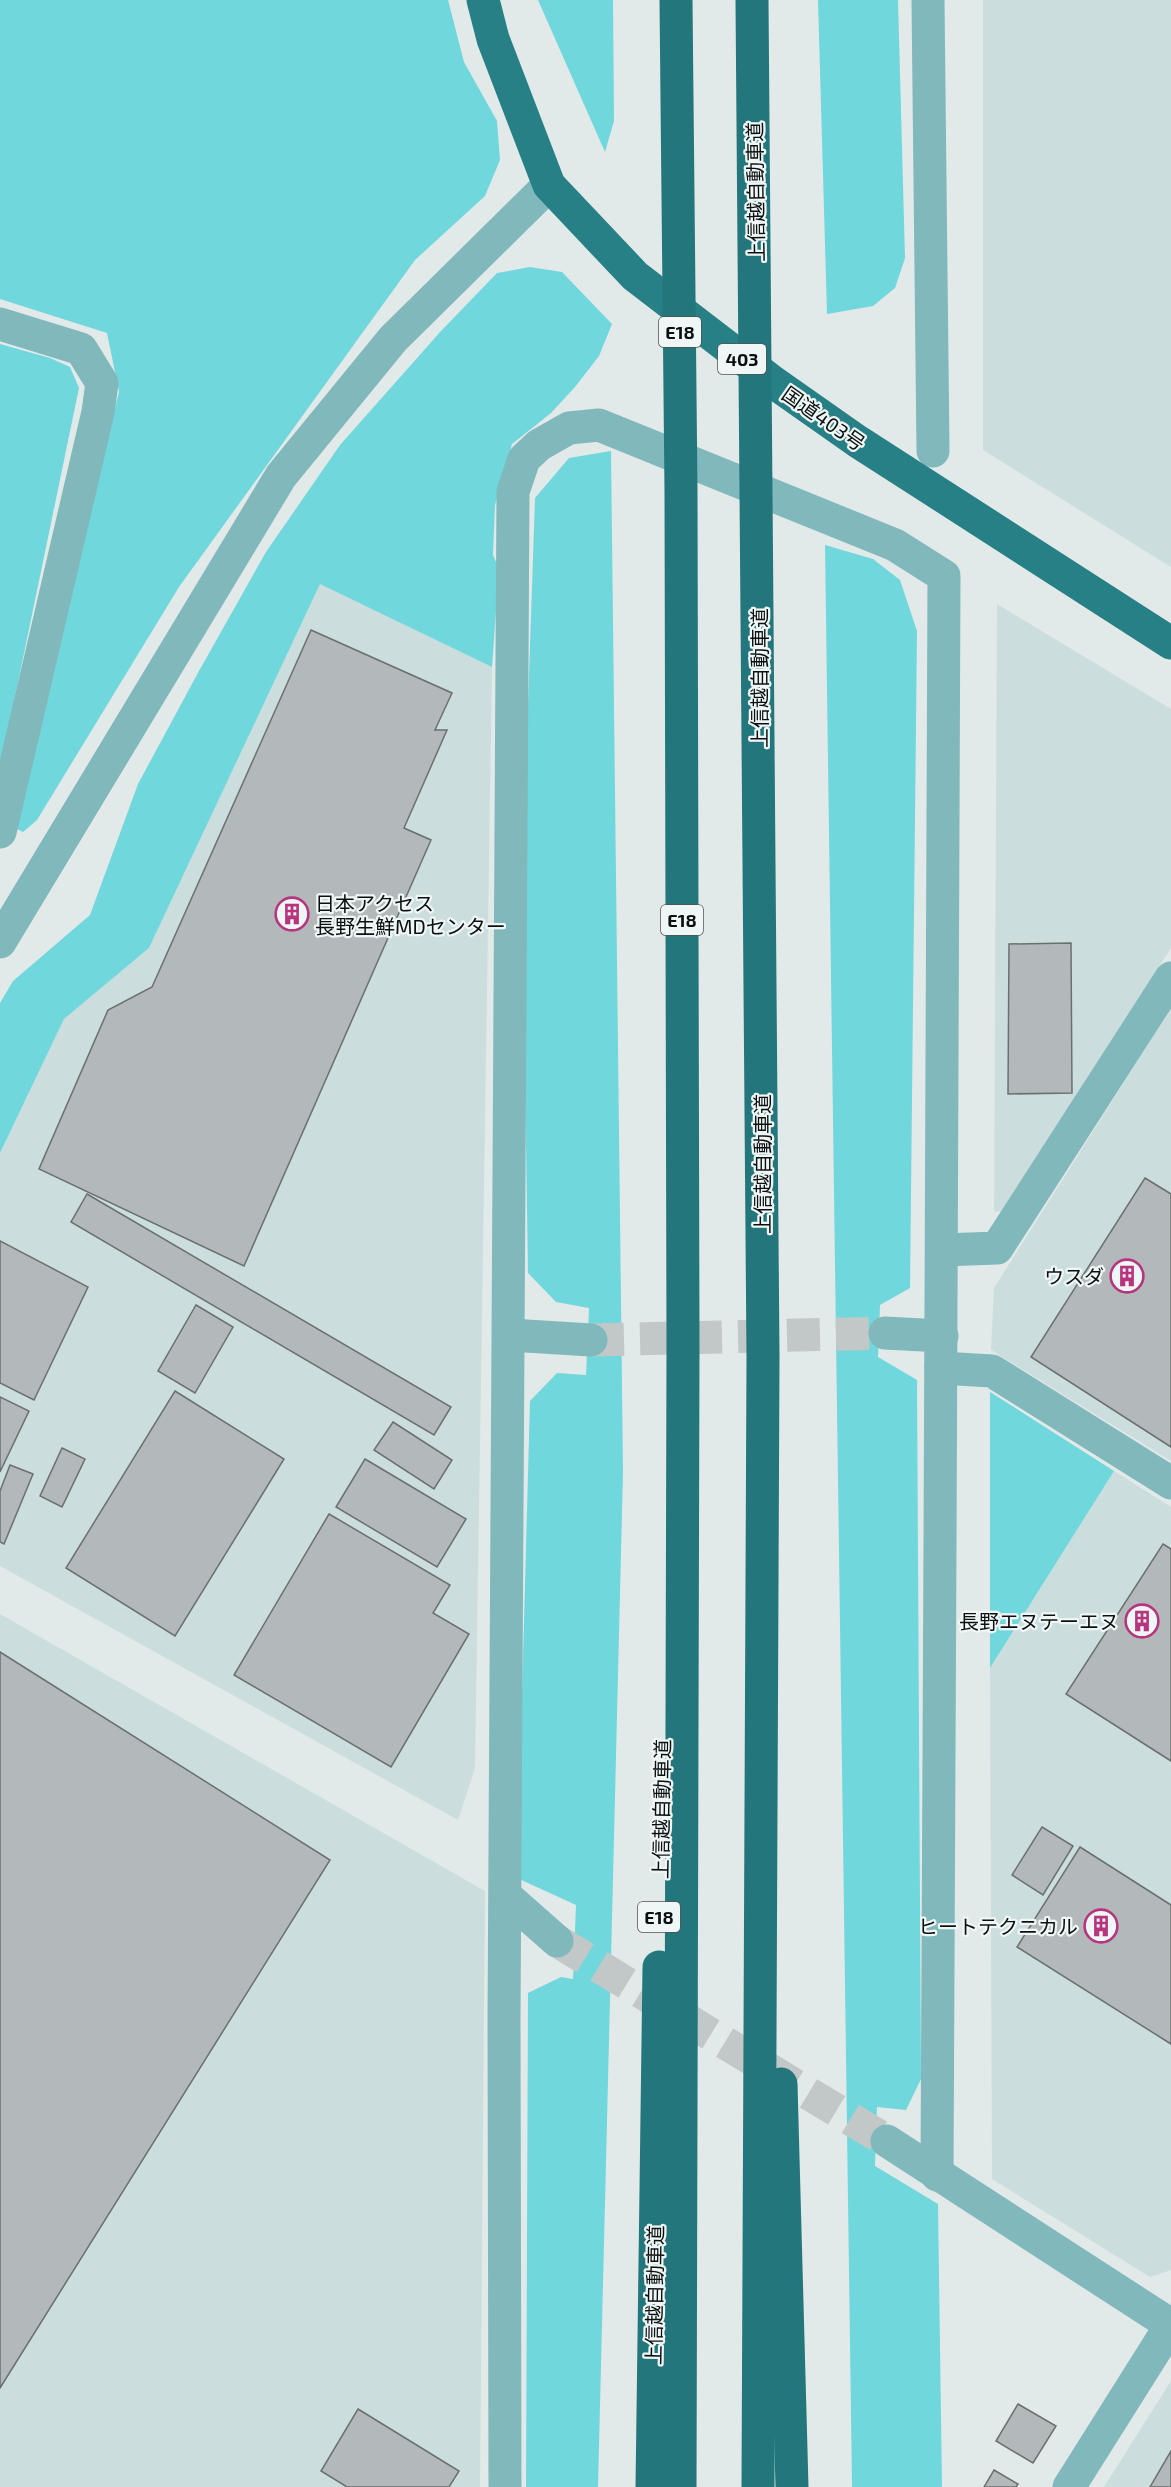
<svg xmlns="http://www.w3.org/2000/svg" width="1171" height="2487" font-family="'Exo 2','Noto Sans JP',sans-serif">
<rect width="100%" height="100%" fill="#e2e9e9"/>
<g fill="#ccddde">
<path d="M983,0h188v567l-188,-117z"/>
<path d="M320,583l172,84 -17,1101 -17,52 -458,-254v-413l64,-134 85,-71z"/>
<path d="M997,604l174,105v239l-169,263 -8,1z"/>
<path d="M1171,1008v453l-180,-111 3,-62z"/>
<path d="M1114,1471l57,36v763l-21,7 -158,-98 -2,-511z"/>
<path d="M0,1614l485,277 -5,596h-480z"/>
<path d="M1171,2381v106h-67z"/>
</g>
<g fill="#70d7dd">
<path d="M0,0h448l16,62 33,59 3,39 -15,36 -70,64 -236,327 -142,233 -14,12 -12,-6v-11l108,-423 -12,-59 -107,-34z"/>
<path d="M538,0h75l1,121 -9,31z"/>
<path d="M818,0h80l7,258 -10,30 -22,18 -46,8z"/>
<path d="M530,267l32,5 50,52 -13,32 -24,31 -24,26 -39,31 -17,61 -2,50 6,14 -7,98 -172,-83 -171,364 -85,71 -64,134v-150l13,-22 77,-66 48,-131 61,-113 67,-119 74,-107 101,-114 56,-58z"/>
<path d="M0,344l50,14 20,9 9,21 -79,381z"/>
<path d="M611,451l12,1021 -25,1015h-72l2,-494 33,-16 12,2 3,-74 -59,-27 13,-477 27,-28 29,2 3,-67 -33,-6 -28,-29 -6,-390 13,-385 34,-40z"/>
<path d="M825,545l48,14 27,21 17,51 -7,657 -30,17 -2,52 39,23 4,699 -15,31 -29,-3 -2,59 63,38 4,283h-90z"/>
<path d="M990,1392l124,79 -124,197z"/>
</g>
<g fill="#b3b9ba" stroke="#6a7070" stroke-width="1.5">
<path d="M311,630l141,63 -17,37h12l-43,98 27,12 -187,426 -205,-97 69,-159 44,-23z"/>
<path d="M1071,943l1,150 -64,1 1,-150z"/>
<path d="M1145,1178l26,16v253l-140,-90z"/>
<path d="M87,1194l364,213 -17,28 -363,-213z"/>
<path d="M0,1241l88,46 -54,113 -34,-17z"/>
<path d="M196,1305l37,22 -38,66 -37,-22z"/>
<path d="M175,1391l109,68 -109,177 -109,-68z"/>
<path d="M0,1397l29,14 -29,61z"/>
<path d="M393,1422l59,38 -18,29 -60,-39z"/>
<path d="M62,1448l23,11 -23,48 -22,-11z"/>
<path d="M365,1459l101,60 -29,48 -101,-60z"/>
<path d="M10,1465l23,9 -29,70 -4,-2v-51z"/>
<path d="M329,1514l121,71 -17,28 36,21 -78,133 -157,-92z"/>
<path d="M1163,1544l8,5v212l-105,-67z"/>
<path d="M0,1652l330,208 -330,528z"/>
<path d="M1042,1827l31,19 -30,49 -31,-20z"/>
<path d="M1080,1847l91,58v139l-154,-97z"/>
<path d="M1018,2404l38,22 -23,37 -37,-22z"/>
<path d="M358,2409l101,62 -10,16h-102l-26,-16z"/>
<path d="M1171,2451v36h-21z"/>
<path d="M994,2470l24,14 -2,3h-32z"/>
</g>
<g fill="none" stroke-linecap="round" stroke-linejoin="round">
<g stroke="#c2c8c8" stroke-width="33" stroke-dasharray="33 16" stroke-linecap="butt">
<path d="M591,1340l294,-7"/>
<path d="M557,1941l330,200"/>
</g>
<g stroke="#80b8bb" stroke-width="33">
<path d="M928,0l5,451"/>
<path d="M0,324l81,25 21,34 -4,29 -98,420"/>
<path d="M0,942l281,-466 112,-137 156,-154"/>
<path d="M943,1250l54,-2 174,-270"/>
<path d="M885,1333l57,3"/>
<path d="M510,1335l81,5"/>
<path d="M941,1368l51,3 179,112"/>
<path d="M506,1896l51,45"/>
<path d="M887,2141l284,184"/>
<path d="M505,2487l-1,-468 9,-1527 11,-33 15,-14 30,-17 30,-3 296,120 49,31c-1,533 -5,1066 -7,1599"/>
</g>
<path stroke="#80b8bb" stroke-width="33" d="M1069,2487l102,-162"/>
<path stroke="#268085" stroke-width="33" d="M483,0l10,39 56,146 86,91 138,106 84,59 314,202"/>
<g stroke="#23767b" stroke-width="33">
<path d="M676,0l5,492 2,856 -3,1139"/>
<path d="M752,0l11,1357 -5,1130"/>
<path d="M781,2084l11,403"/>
<path d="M652,2487l7,-520"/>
</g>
</g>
<defs>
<g id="building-ring" transform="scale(1.725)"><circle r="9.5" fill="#eff6f6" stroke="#b7357e" stroke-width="1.5"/><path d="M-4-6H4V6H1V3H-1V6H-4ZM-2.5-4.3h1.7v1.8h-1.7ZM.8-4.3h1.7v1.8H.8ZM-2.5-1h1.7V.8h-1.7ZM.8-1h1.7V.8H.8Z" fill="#b7357e"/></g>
</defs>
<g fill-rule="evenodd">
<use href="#building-ring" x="292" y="914"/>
<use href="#building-ring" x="1127" y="1276"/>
<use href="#building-ring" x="1142" y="1621"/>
<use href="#building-ring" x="1101" y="1926"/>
</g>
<g text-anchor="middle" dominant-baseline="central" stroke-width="4.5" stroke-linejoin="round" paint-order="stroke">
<g fill="#eff6f6" stroke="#505454" stroke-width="1.5">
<rect x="659" y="317" width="42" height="30" rx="4.5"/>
<rect x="718" y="344" width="48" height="30" rx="4.5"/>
<rect x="661" y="905" width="42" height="30" rx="4.5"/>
<rect x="638" y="1902" width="42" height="30" rx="4.5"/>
</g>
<g font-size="18" font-weight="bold" fill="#0c0f0f">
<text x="680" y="332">E18</text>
<text x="742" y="359">403</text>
<text x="682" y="920">E18</text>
<text x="659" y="1917">E18</text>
</g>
<g font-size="20" fill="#0c0f0f" stroke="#eff6f6">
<text transform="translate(755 192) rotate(-91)">上信越自動車道</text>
<text transform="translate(824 418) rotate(35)">国道403号</text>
<text transform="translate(759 678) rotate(-90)">上信越自動車道</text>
<text transform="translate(762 1164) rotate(-90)">上信越自動車道</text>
<text transform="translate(661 1809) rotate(-89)">上信越自動車道</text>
<text transform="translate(654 2295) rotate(-89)">上信越自動車道</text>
</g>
<g font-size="20" fill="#0c0f0f" stroke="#eff6f6" text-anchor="end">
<text x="315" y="903" text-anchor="start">日本アクセス<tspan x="315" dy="23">長野生鮮MDセンター</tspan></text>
<text x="1104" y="1276">ウスダ</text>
<text x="1119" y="1621">長野エヌテーエヌ</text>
<text x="1078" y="1926">ヒートテクニカル</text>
</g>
</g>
</svg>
